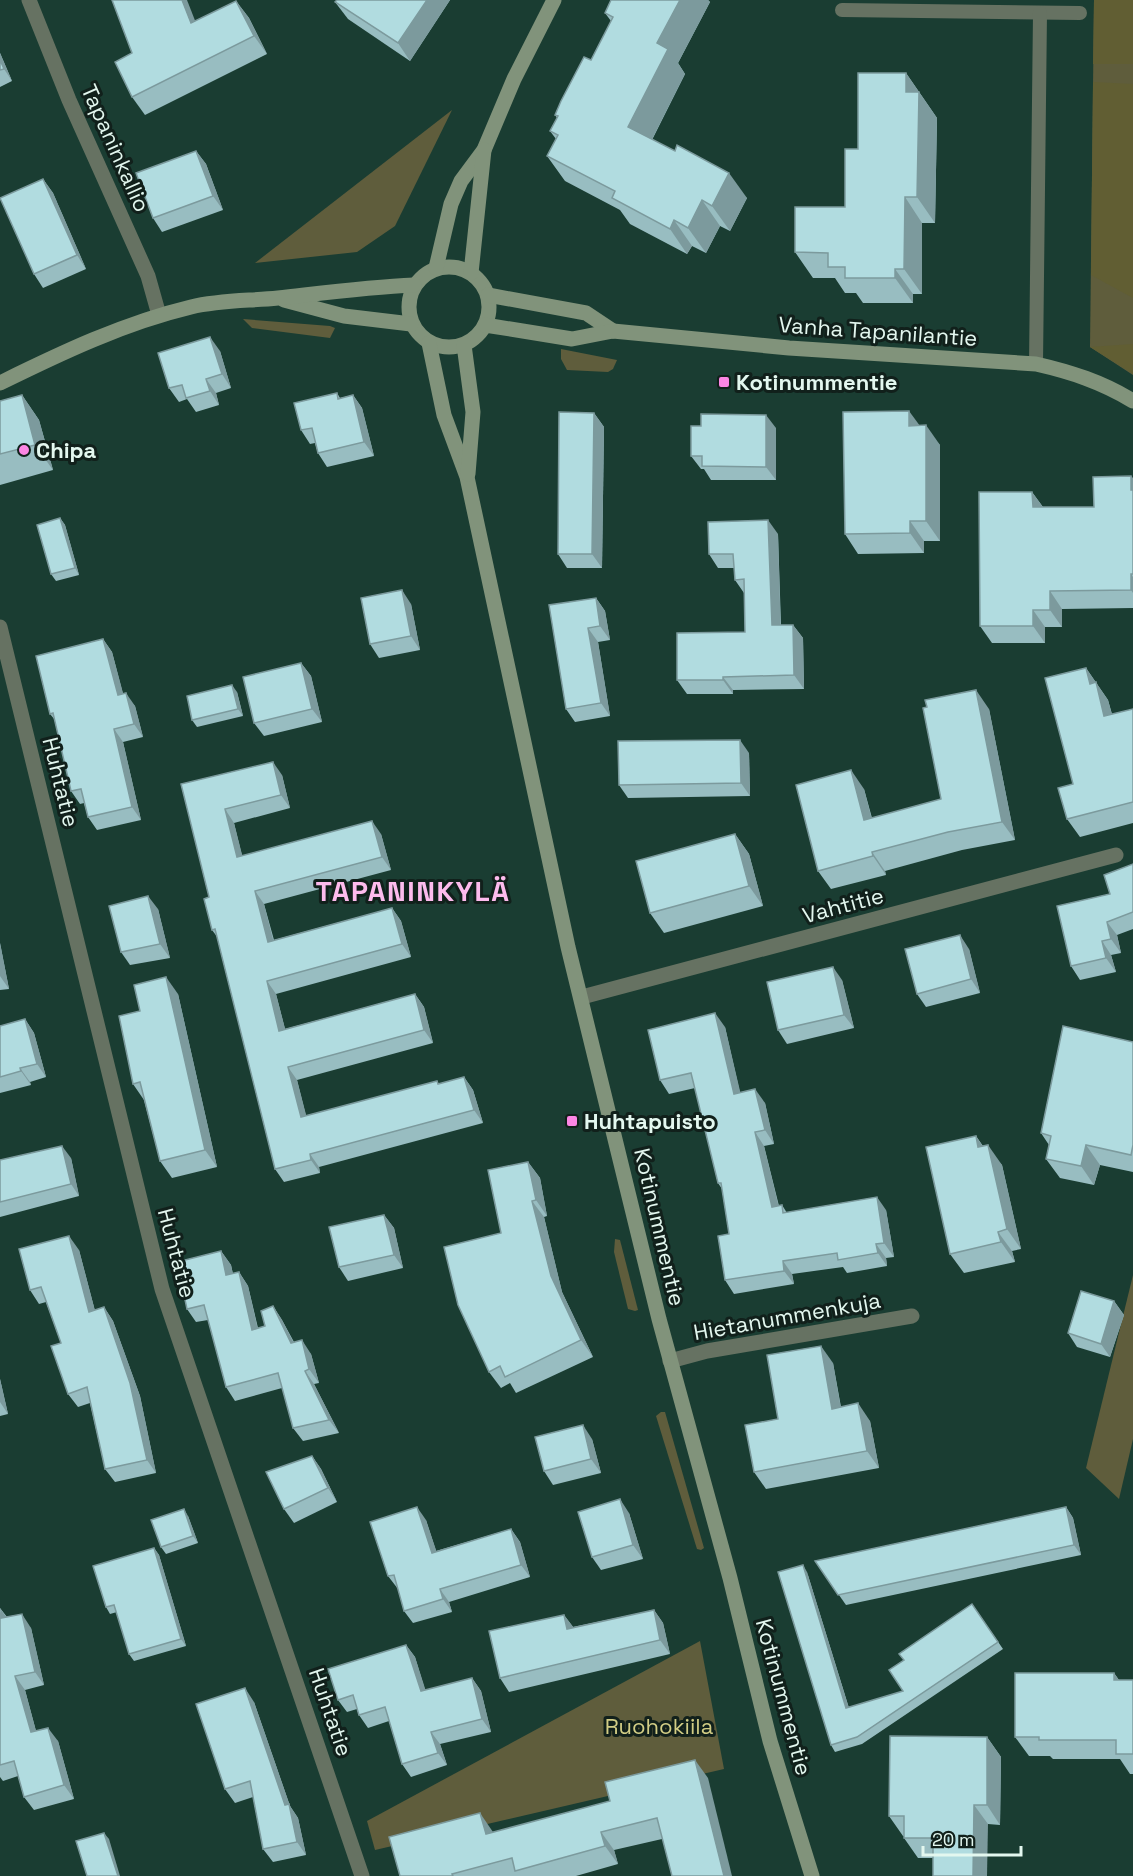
<svg xmlns="http://www.w3.org/2000/svg" width="1133" height="1876" font-family="'Space Grotesk',sans-serif">
<rect width="100%" height="100%" fill="#1a3d32"/>
<g fill="#5f5d3c">
<path d="M1094,0h39v375l-43,-28z"/>
<path d="M452,110l-57,116 -38,26 -102,11z"/>
<path d="M243,319l87,7 5,2 -5,10 -78,-10z"/>
<path d="M561,349l56,11 -4,9 -5,3 -41,-2 -6,-11z"/>
<path d="M615,1239l5,1 18,70 -3,1 -7,-2 -14,-57z"/>
<path d="M1133,1275v164l-14,60 -33,-31z"/>
<path d="M661,1412h4l39,136 -3,2 -4,-1 -41,-133z"/>
<path d="M700,1641l24,128 -349,81 -8,-29z"/>
</g>
<g fill="#615e33">
<path d="M1094,0h39v64h-40z"/>
<path d="M1093,82l40,2v214l-42,-23z"/>
<path d="M1133,344v30l-43,-27z"/>
</g>
<g fill="none" stroke-linecap="round" stroke-linejoin="round">
<g stroke="#667262" stroke-width="14">
<path d="M842,10l238,3"/>
<path d="M1036,364l4,-351"/>
</g>
<g stroke="#667262" stroke-width="15">
<path d="M29,0l40,100 79,176 11,39"/>
<path d="M0,627l162,662 200,587"/>
<path d="M582,997l534,-142"/>
<path d="M670,1361l37,-10 205,-35"/>
</g>
<g stroke="#81937b" stroke-width="15">
<circle cx="449" cy="307" r="40"/>
<path d="M436,268l15,-64 10,-23 23,-31 30,-71 40,-79"/>
<path d="M471,273l13,-123"/>
<path d="M488,295l98,18 27,18"/>
<path d="M284,300l60,16 67,8"/>
<path d="M485,325l87,14 41,-8 176,17 247,16c35,8 66,18 97,37"/>
<path d="M429,343l15,72 23,62 101,470 91,372 71,259 40,163 42,135"/>
<path d="M464,345l9,67 -5,62"/>
<path d="M0,383c61,-30 124,-60 191,-76 29,-7 57,-6 87,-9 45,-5 90,-11 136,-13"/>
</g>
</g>
<g fill="#98bdc1">
<path d="M337,0h113l-40,61 -62,-42 -13,-17z"/>
<path d="M611,0h97l2,2 -32,61 7,11 -33,66 95,58 -17,33 -10,-5 -14,27 -14,-7 -5,8 -57,-30 -10,-14 -55,-29 -18,-25 9,-17 -6,-8 7,-13 -2,-3 36,-55 20,-39 -6,-8z"/>
<path d="M236,1l13,17 18,36 -122,61 -13,-18 63,-76z"/>
<path d="M0,53l12,28 -12,6z"/>
<path d="M906,73l31,45 -2,105h-13v71h-9v9h-50l-7,-10h-11l-10,-15h-22l-18,-26 50,-45 13,-58z"/>
<path d="M196,151l10,13 17,46 -61,22 -9,-14z"/>
<path d="M43,179l10,14 33,76 -43,19 -9,-14z"/>
<path d="M220,351l11,37 -15,5 3,12 -23,7 -9,-13 -8,3 -10,-14z"/>
<path d="M337,393l3,5 13,-3 9,13 12,48 -47,11 -9,-14 -3,-10 -5,1 -9,-14z"/>
<path d="M22,395l17,25 14,50 -53,15v-84z"/>
<path d="M594,413l10,14 -2,141h-35l-9,-14z"/>
<path d="M919,426l21,19v96h-16v12l-66,1 -13,-20z"/>
<path d="M776,428v52h-65l-7,-11h-3l-10,-13z"/>
<path d="M1133,478v130l-71,1v18h-17v16h-53l-12,-17 52,-134 11,15h51z"/>
<path d="M60,518l5,7 14,50 -23,6 -5,-7z"/>
<path d="M778,534l3,91h12l10,13 1,51 -71,1v4h-46l-10,-14 68,-48 -1,-39 -9,-13 -1,-12h-16l-9,-14z"/>
<path d="M596,598l9,13 5,29 -12,2 12,74 -35,6 -9,-13z"/>
<path d="M411,604l9,46 -41,8 -9,-14z"/>
<path d="M103,639l9,13 11,42 12,12 8,31 -20,5 18,78 -44,10 -9,-13 -4,-14 -4,1 -9,-13 -16,-71 -5,-6z"/>
<path d="M301,663l10,13 11,46 -58,14 -10,-13z"/>
<path d="M1086,668l22,32 4,14 21,-5v114l-53,14 -13,-18 6,-35z"/>
<path d="M237,692l6,24 -46,11 -5,-7z"/>
<path d="M989,709l26,131 -53,10 -77,21 1,4 -55,14 -13,-18 46,-82 8,29 69,-19z"/>
<path d="M749,753l1,43 -122,2 -9,-13z"/>
<path d="M282,775l8,33 -56,15 8,33 139,-22 10,36 -127,34 10,36 118,-32 9,13 10,36 -135,37 9,35 130,-35 9,13 9,36 -136,37 9,36 131,-35 2,3 25,-7 9,13 10,33 -164,44 1,6 -36,9 -9,-13 -57,-231 -6,-8 -3,-33 -28,-113z"/>
<path d="M735,834l14,20 14,52 -99,27 -14,-20z"/>
<path d="M1133,864v65l-16,6 4,18 -10,2 5,17 -36,8 -9,-14 39,-72z"/>
<path d="M158,909l12,49 -40,7 -9,-13z"/>
<path d="M0,943l9,46 -9,1z"/>
<path d="M969,949l11,44 -54,14 -9,-13z"/>
<path d="M842,980l12,48 -67,16 -9,-14z"/>
<path d="M178,994l39,173 -45,11 -12,-17 -16,-61 -11,-16 7,-73z"/>
<path d="M25,1019l9,14 12,44 -16,5 1,3 -31,8v-67z"/>
<path d="M725,1027l15,66 25,10 9,41 -10,2 15,60 3,-1 5,8 99,-3 8,47 -8,1 1,8 -40,7 -4,-6 -51,7 2,10 -60,10 -9,-14 4,-46 -7,-45 -4,-6 -23,-95 -26,6 -9,-14z"/>
<path d="M1133,1042v130l-33,-7 -6,20 -34,-7 -14,-19 3,-14 -8,-12z"/>
<path d="M976,1136l7,10 19,19 19,84 -9,2 3,11 -51,11 -14,-19z"/>
<path d="M71,1158l8,38 -79,21v-57z"/>
<path d="M528,1162l12,16 7,38 -3,1 18,75 31,65 -77,36 -6,-10 -9,5 -12,-16 12,-139z"/>
<path d="M384,1215l10,13 9,40 -55,13 -9,-14z"/>
<path d="M79,1250l16,61 9,-4 9,14 27,75 16,77 -41,9 -10,-13 -15,-66 -12,4 -10,-13 -7,-51 -15,-41 -7,2 -9,-14z"/>
<path d="M221,1251l10,14 2,9 6,-2 9,14 10,42 7,-2 8,-20 9,14 12,22 17,12 8,29 -5,1 25,49 -36,8 -10,-13 -11,-40 -47,13 -9,-14 -18,-67 -12,2 -9,-13z"/>
<path d="M1114,1301l10,14 -14,42 -33,-10 -9,-14z"/>
<path d="M833,1363l8,44 29,14 9,47 -113,21 -12,-17 24,-53z"/>
<path d="M0,1379l8,35 -8,2z"/>
<path d="M592,1439l9,34 -48,12 -9,-14z"/>
<path d="M312,1456l9,13 16,33 -43,21 -10,-14z"/>
<path d="M1066,1507l7,11 8,37 -235,50 -31,-44z"/>
<path d="M629,1513l14,46 -42,11 -9,-13z"/>
<path d="M188,1516l10,27 -32,11 -5,-7z"/>
<path d="M426,1520l10,31 75,-22 9,13 10,35 -81,25 3,10 -39,11 -9,-12 -6,-22 -10,-13z"/>
<path d="M154,1548l5,7 27,91 -52,15 -5,-7 -12,-42 -7,2 -4,-7z"/>
<path d="M807,1572l42,136 54,-17 69,-87 31,45 -141,95 -27,8 -4,-7z"/>
<path d="M0,1608l7,9 24,11 13,57 -19,5 11,41 22,10 16,58 -40,11 -10,-13 -6,-21 -15,5 -3,-4z"/>
<path d="M654,1610l9,13 7,31 -161,38 -9,-14 64,-63 9,12z"/>
<path d="M406,1645l9,12 10,33 47,-12 9,13 10,41 -51,12 7,21 -36,12 -9,-13 -13,-43 -21,7 -9,-13 -2,-6 -10,3 -9,-12z"/>
<path d="M1114,1673l5,7h14v94h-3l-10,-15h-67l-3,-3h-21l-14,-19z"/>
<path d="M254,1702l36,104 8,12 8,37 -33,7 -10,-13 -10,-52 -18,6 -10,-14z"/>
<path d="M987,1737l14,20 -1,68 -12,-1 -55,34h-15l-14,-20v-2h-1l-14,-20z"/>
<path d="M708,1778l-46,61 -48,11 4,14 -42,12h-176l93,-44z"/>
</g>
<g fill="#7c9a9d">
<path d="M182,0h5l16,41 -12,-18z"/>
<path d="M427,0h23l-40,61 -12,-18z"/>
<path d="M680,0h28l2,2 -32,61 7,11 -40,79 -17,-26 29,-84z"/>
<path d="M236,1l13,17 18,36 -13,-18z"/>
<path d="M0,53l12,28 -8,-12 -4,-9z"/>
<path d="M906,73l31,45 -2,105 -18,-26 -11,-105z"/>
<path d="M196,151l10,13 17,46 -10,-14z"/>
<path d="M729,173l18,25 -17,33 -18,-25z"/>
<path d="M43,179l10,14 33,76 -9,-14z"/>
<path d="M905,197l17,26v71l-18,-25z"/>
<path d="M702,200l18,26 -14,27 -18,-25z"/>
<path d="M674,220l18,26 -5,8 -17,-25z"/>
<path d="M895,269l18,25v9l-18,-25z"/>
<path d="M210,337l10,14 11,37 -9,-14z"/>
<path d="M206,379l10,14 3,12 -9,-14z"/>
<path d="M22,395l17,25 14,50 -18,-25z"/>
<path d="M353,395l9,13 12,48 -10,-14z"/>
<path d="M909,411l14,19 -14,-4z"/>
<path d="M594,413l10,14 -2,141 -10,-14z"/>
<path d="M766,415l10,13v52l-10,-13z"/>
<path d="M926,425l14,20v96l-14,-20z"/>
<path d="M1131,476l2,2v14l-2,-2z"/>
<path d="M1032,492l13,18 -12,-3z"/>
<path d="M60,518l5,7 14,50 -4,-7z"/>
<path d="M768,520l10,14 3,105 -9,-14z"/>
<path d="M910,521l14,20v12l-14,-20z"/>
<path d="M1131,574l2,3v16l-2,-3z"/>
<path d="M402,590l9,14 9,46 -9,-14z"/>
<path d="M1050,591l12,18v18l-12,-17z"/>
<path d="M596,598l9,13 5,29 -10,-14z"/>
<path d="M1033,610l12,17v16l-12,-17z"/>
<path d="M793,625l10,13 1,51 -10,-14z"/>
<path d="M588,628l10,14 12,74 -9,-13z"/>
<path d="M103,639l9,13 15,56 -9,-13z"/>
<path d="M301,663l10,13 11,46 -10,-13z"/>
<path d="M1086,668l22,32 9,34 -13,-18 -14,-32z"/>
<path d="M723,677l10,13v4l-10,-14z"/>
<path d="M232,685l5,7 6,24 -5,-7z"/>
<path d="M976,690l13,19 26,131 -13,-18z"/>
<path d="M126,693l9,13 8,31 -9,-13z"/>
<path d="M114,729l9,13 18,78 -9,-13z"/>
<path d="M740,740l9,13 1,43 -9,-13z"/>
<path d="M273,762l9,13 8,33 -9,-13z"/>
<path d="M851,770l13,19 13,50 -13,-19z"/>
<path d="M225,809l9,14 12,47 -9,-13z"/>
<path d="M372,821l9,13 10,36 -9,-13z"/>
<path d="M735,834l14,20 14,52 -14,-20z"/>
<path d="M872,852l13,19 1,4 -13,-19z"/>
<path d="M255,891l9,13 13,51 -9,-13z"/>
<path d="M148,896l10,13 12,49 -10,-14z"/>
<path d="M392,908l9,13 10,36 -9,-13z"/>
<path d="M1107,922l10,13 4,18 -10,-14z"/>
<path d="M960,935l9,14 11,44 -9,-14z"/>
<path d="M1102,941l9,14 5,17 -10,-14z"/>
<path d="M0,943l9,46 -9,-13z"/>
<path d="M833,967l9,13 12,48 -10,-13z"/>
<path d="M166,977l12,17 39,173 -12,-17z"/>
<path d="M267,981l9,13 13,50 -10,-13z"/>
<path d="M415,994l9,13 9,36 -9,-13z"/>
<path d="M715,1013l10,14 19,81 -10,-14z"/>
<path d="M25,1019l9,14 12,44 -9,-13z"/>
<path d="M288,1067l9,13 13,50 -9,-13z"/>
<path d="M20,1068l10,14 1,3 -10,-14z"/>
<path d="M464,1077l9,13 10,33 -9,-13z"/>
<path d="M755,1089l10,14 9,41 -9,-14z"/>
<path d="M755,1132l9,14 18,74 -10,-13z"/>
<path d="M976,1136l13,20 -11,-9z"/>
<path d="M988,1145l14,20 19,84 -14,-20z"/>
<path d="M1086,1145l14,20 -6,20 -13,-19z"/>
<path d="M62,1146l9,12 8,38 -8,-12z"/>
<path d="M310,1154l9,13 1,6 -9,-13z"/>
<path d="M528,1162l12,16 7,38 -11,-16z"/>
<path d="M877,1197l9,13 8,47 -10,-14z"/>
<path d="M532,1201l12,16 18,75 31,65 -12,-17 -30,-64z"/>
<path d="M384,1215l10,13 9,40 -9,-13z"/>
<path d="M998,1232l14,19 3,11 -14,-20z"/>
<path d="M69,1236l10,14 20,76 -10,-14z"/>
<path d="M876,1244l10,14 1,8 -9,-13z"/>
<path d="M221,1251l10,14 5,24 -10,-14z"/>
<path d="M783,1261l9,13 2,10 -10,-13z"/>
<path d="M239,1272l9,14 13,57 -9,-13z"/>
<path d="M1114,1301l10,14 -14,42 -9,-13z"/>
<path d="M273,1306l9,14 19,37 -10,-14z"/>
<path d="M104,1307l9,14 27,75 16,77 -9,-13z"/>
<path d="M302,1340l9,14 8,29 -10,-14z"/>
<path d="M821,1346l12,17 11,63 -12,-17z"/>
<path d="M305,1371l9,13 25,49 -10,-13z"/>
<path d="M0,1379l8,35 -8,-12z"/>
<path d="M858,1403l12,18 9,47 -12,-17z"/>
<path d="M583,1425l9,14 9,34 -10,-14z"/>
<path d="M312,1456l9,13 16,33 -9,-14z"/>
<path d="M620,1499l9,14 14,46 -10,-14z"/>
<path d="M417,1507l9,13 15,45 -9,-12z"/>
<path d="M1066,1507l7,11 8,37 -7,-10z"/>
<path d="M184,1509l4,7 10,27 -5,-7z"/>
<path d="M511,1529l9,13 10,35 -9,-12z"/>
<path d="M154,1548l5,7 27,91 -5,-7z"/>
<path d="M803,1565l4,7 44,143 -5,-7z"/>
<path d="M440,1589l9,13 3,10 -9,-13z"/>
<path d="M0,1608l8,12 -7,-2z"/>
<path d="M654,1610l9,13 7,31 -10,-14z"/>
<path d="M22,1614l9,14 13,57 -9,-13z"/>
<path d="M564,1615l10,13 -7,1z"/>
<path d="M406,1645l9,12 15,47 -9,-13z"/>
<path d="M1114,1673l14,20 -14,-13z"/>
<path d="M15,1676l10,14 15,56 -9,-14z"/>
<path d="M472,1678l9,13 10,41 -9,-13z"/>
<path d="M245,1688l9,14 36,104 8,12 8,37 -9,-13z"/>
<path d="M48,1728l10,13 16,58 -10,-14z"/>
<path d="M431,1732l9,12 7,21 -9,-12z"/>
<path d="M987,1737l14,20 -1,68 -13,-20z"/>
<path d="M695,1760l13,18 24,98h-8z"/>
<path d="M974,1805l14,19 -1,52h-14z"/>
<path d="M480,1813l13,19 6,21 -13,-19z"/>
<path d="M601,1832l13,18 4,14 -13,-18z"/>
<path d="M104,1833l5,6 11,37h-2z"/>
</g>
<g fill="#b1dce0" stroke="#7c9a9d" stroke-width="1.5">
<path d="M112,0h70l9,23 45,-22 18,35 -122,61 -17,-35 17,-9z"/>
<path d="M337,0h90l-29,43 -63,-41z"/>
<path d="M611,0h69l-23,43 11,6 -40,78 47,24 2,-6 52,28 -17,33 -10,-6 -14,28 -14,-8 -4,9 -58,-31 3,-7 -68,-35 11,-21 -8,-4 8,-15 -3,-1 6,-14 23,-44 7,3 22,-43 -8,-4z"/>
<path d="M0,60l4,9 -4,1z"/>
<path d="M858,73h48v19h13l-2,105h-12l-1,72h-9v9h-50v-11h-17v-14l-33,-1v-45h50v-58h13z"/>
<path d="M196,151l17,45 -60,22 -17,-45z"/>
<path d="M43,179l34,76 -43,19 -34,-76z"/>
<path d="M210,337l12,37 -16,5 4,12 -24,7 -4,-13 -13,3 -11,-35z"/>
<path d="M337,393l1,6 15,-4 11,47 -46,11 -6,-25 -11,2 -7,-27z"/>
<path d="M22,395l13,50 -35,9v-53z"/>
<path d="M909,411v15l17,-1v96h-16v12l-65,1 -2,-122z"/>
<path d="M559,412l35,1 -2,141h-34z"/>
<path d="M701,414l65,1v52l-64,-1v-10h-11v-30h10z"/>
<path d="M1131,476v14h2v84h-2v16l-81,1v19h-17v16h-53l-1,-134h53l1,15h61l-1,-30z"/>
<path d="M60,518l15,50 -24,6 -14,-49z"/>
<path d="M768,520l4,105h21l1,50 -71,2v3h-46v-47l68,-1 -1,-53 -9,1 -2,-26h-24l-1,-32z"/>
<path d="M402,590l9,46 -41,8 -9,-46z"/>
<path d="M596,598l4,28 -12,2 13,75 -35,6 -17,-104z"/>
<path d="M103,639l15,56 8,-2 8,31 -20,5 18,78 -44,10 -7,-28 -10,2 -18,-78 -3,1 -14,-58z"/>
<path d="M301,663l11,46 -58,14 -11,-46z"/>
<path d="M1086,668l4,16 6,-2 8,34 29,-7v93l-66,17 -9,-31 15,-4 -28,-106z"/>
<path d="M232,685l6,24 -46,11 -5,-24z"/>
<path d="M976,690l26,132 -54,10 -76,20 1,4 -55,15 -22,-86 55,-15 13,50 77,-21 -18,-91 4,-1 -2,-7z"/>
<path d="M740,740l1,43 -122,2 -1,-44z"/>
<path d="M273,762l8,33 -56,14 12,48 135,-36 10,36 -127,34 13,51 124,-34 10,36 -135,37 12,50 136,-37 9,36 -136,37 13,50 136,-36 1,3 26,-7 10,33 -164,44 1,6 -36,9 -60,-240 -3,1 -8,-31 5,-2 -28,-113z"/>
<path d="M735,834l14,52 -99,27 -14,-52z"/>
<path d="M1133,864v48l-26,10 4,17 -9,2 4,17 -35,8 -14,-60 53,-12 -6,-19z"/>
<path d="M148,896l12,48 -39,8 -12,-46z"/>
<path d="M960,935l11,44 -54,15 -12,-45z"/>
<path d="M833,967l11,48 -66,15 -11,-48z"/>
<path d="M166,977l39,173 -45,11 -20,-79 -7,2 -14,-68 21,-5 -6,-26z"/>
<path d="M715,1013l19,81 21,-5 10,41 -10,2 17,75 10,-2 1,8 94,-16 7,46 -8,1 2,9 -40,7 -1,-7 -54,8 1,10 -59,9 -7,-44 11,-2 -8,-51h-3l-27,-110 -31,7 -12,-50z"/>
<path d="M25,1019l12,45 -17,4 1,3 -21,6v-51z"/>
<path d="M1063,1026l70,16v103l-2,10 -45,-10 -5,21 -35,-7 5,-23 -10,-3z"/>
<path d="M976,1136l2,11 10,-2 19,84 -9,3 3,10 -51,12 -24,-107z"/>
<path d="M62,1146l9,38 -71,18v-42z"/>
<path d="M528,1162l8,38 -4,1 19,75 30,64 -76,37 -5,-11 -11,6 -31,-67 -14,-58 57,-14 -13,-63z"/>
<path d="M384,1215l10,40 -55,12 -10,-40z"/>
<path d="M69,1236l20,76 15,-5 26,76 17,77 -42,9 -18,-82 -19,7 -17,-48 10,-3 -20,-56 -11,3 -11,-41z"/>
<path d="M221,1251l5,24 13,-3 13,58 13,-4 -4,-15 12,-5 18,37 11,-3 7,29 -4,2 24,49 -36,8 -15,-55 -52,14 -22,-82 -17,4 -10,-47z"/>
<path d="M1081,1291l33,10 -13,43 -33,-11z"/>
<path d="M821,1346l11,63 26,-6 9,48 -113,21 -9,-47 33,-6 -11,-64z"/>
<path d="M583,1425l8,34 -47,12 -9,-34z"/>
<path d="M312,1456l16,32 -44,21 -18,-37z"/>
<path d="M620,1499l13,46 -41,12 -14,-45z"/>
<path d="M417,1507l15,46 79,-24 10,36 -81,24 3,10 -39,12 -10,-36 -6,1 -18,-54z"/>
<path d="M1066,1507l8,38 -236,50 -23,-34z"/>
<path d="M184,1509l9,27 -32,11 -10,-27z"/>
<path d="M154,1548l27,91 -52,15 -15,-49 -8,2 -13,-41z"/>
<path d="M803,1565l43,143 57,-17 -14,-21 15,-10 -5,-6 73,-50 26,38 -141,95 -26,8 -53,-173z"/>
<path d="M654,1610l6,30 -160,38 -11,-47 75,-16 3,14z"/>
<path d="M0,1612l1,6 21,-4 13,58 -20,4 16,56 17,-4 16,57 -40,12 -10,-36 -14,4z"/>
<path d="M406,1645l15,46 51,-13 10,41 -51,13 7,21 -36,11 -17,-57 -26,8 -6,-20 -15,5 -10,-31z"/>
<path d="M1015,1673h99v7h19v74h-17v-14h-77v-3h-24z"/>
<path d="M245,1688l40,117 4,-1 8,38 -34,7 -13,-68 -25,8 -29,-85z"/>
<path d="M890,1736l97,1v68h-13l-1,71h-40v-38h-29v-22h-15z"/>
<path d="M695,1760l29,116h-52l-15,-58 -56,14 4,14 -90,25 -3,-13 -60,16 1,2h-53l-11,-39 91,-24 6,21 124,-33 -5,-19z"/>
<path d="M104,1833l14,43h-31l-11,-35z"/>
</g>
<g fill="#fc86e4" stroke="#11201b" stroke-width="2">
<rect x="718" y="376" width="12" height="12" rx="3"/>
<circle cx="24" cy="450" r="6"/>
<rect x="566" y="1115" width="12" height="12" rx="3"/>
</g>
<g text-anchor="middle" dominant-baseline="central" stroke-width="6" stroke-linejoin="round" paint-order="stroke">
<g font-size="22" fill="#e3f7ef" stroke="#11201b">
<text transform="translate(116 148) rotate(66)">Tapaninkallio</text>
<text transform="translate(878 331) rotate(4)">Vanha Tapanilantie</text>
<text transform="translate(61 782) rotate(76)">Huhtatie</text>
<text transform="translate(843 905) rotate(-15)">Vahtitie</text>
<text transform="translate(660 1227) rotate(77)">Kotinummentie</text>
<text transform="translate(177 1253) rotate(75)">Huhtatie</text>
<text transform="translate(787 1316) rotate(-10)">Hietanummenkuja</text>
<text transform="translate(784 1697) rotate(75)">Kotinummentie</text>
<text transform="translate(331 1712) rotate(71)">Huhtatie</text>
</g>
<g font-size="22" font-weight="bold" fill="#e3f7ef" stroke="#11201b" text-anchor="start">
<text x="736" y="382">Kotinummentie</text>
<text x="36" y="450">Chipa</text>
<text x="584" y="1121">Huhtapuisto</text>
</g>
<g font-size="22" fill="#d2cd85" stroke="#11201b">
<text x="659" y="1726">Ruohokiila</text>
</g>
<g font-size="28" font-weight="bold" letter-spacing="1.5" fill="#fdbbed" stroke="#11201b">
<text x="413" y="891">TAPANINKYLÄ</text>
</g>
</g>
<path d="M923 1846v9h98v-9" fill="none" stroke="#e3f7ef" stroke-width="3"/>
<text x="932" y="1846" font-size="18" fill="#e3f7ef" stroke="#11201b" stroke-width="4.5" paint-order="stroke">20 m</text>
</svg>
